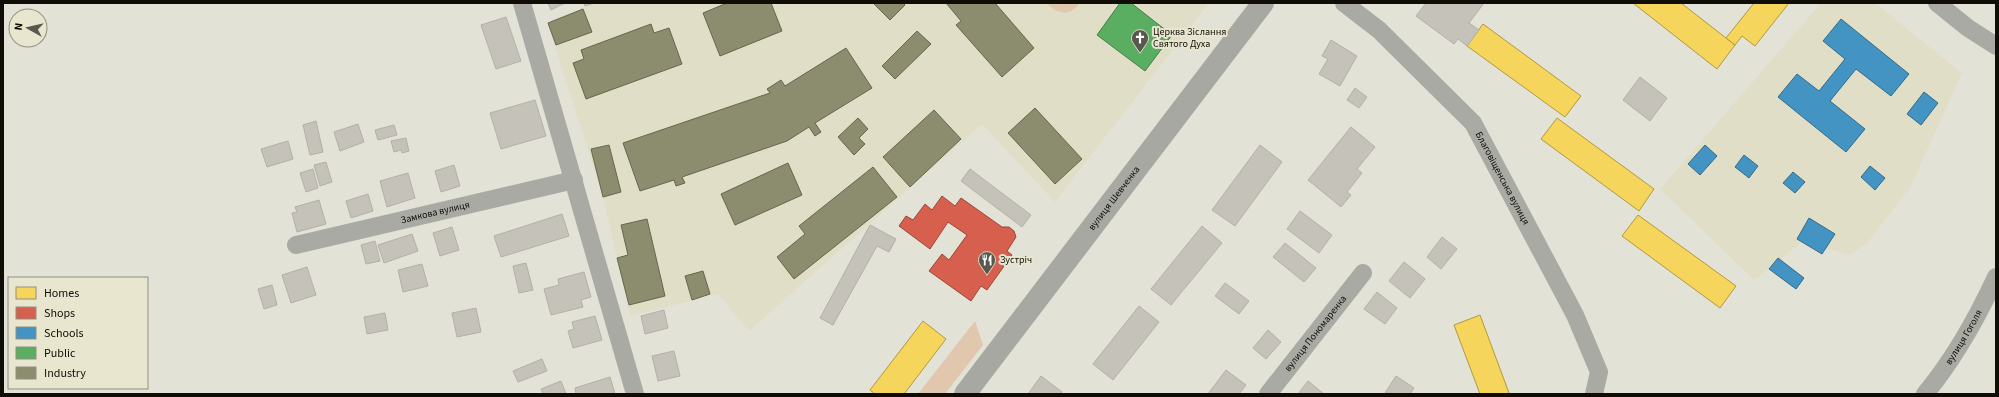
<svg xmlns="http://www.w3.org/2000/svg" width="1999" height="397" font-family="'Source Sans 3',sans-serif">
<rect width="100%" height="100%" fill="#e3e2d6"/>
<g fill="#e1dec8">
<path d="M595,3h614l-154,199 -73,-78 -233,207 -31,-37 -88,22 -27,-119 -56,-175z"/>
<path d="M1821,3h54l87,70 -51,113 -42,55 -19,14 -48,-13 -48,38 -94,-91z"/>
</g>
<g fill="#e0c7ad">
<path d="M1047,3h32c-7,14 -24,11 -32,0z"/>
<path d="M975,321l8,24 -38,49h-27z"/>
</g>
<g fill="#f6d55c" stroke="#b19942">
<path d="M1633,3h48l54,42 -18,24z"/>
<path d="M1754,3h35l-34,43 -13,-10 -7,9 -9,-7z"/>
<path d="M1483,24l98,72 -16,21 -98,-71z"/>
<path d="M1557,118l97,71 -15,22 -98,-72z"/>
<path d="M1638,215l98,71 -16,22 -98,-72z"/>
<path d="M1480,315l29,78 -2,1h-27l-26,-69z"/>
<path d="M923,321l23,18 -42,55h-29l-5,-4z"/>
</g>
<path fill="#d6604d" stroke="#9a4738" d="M942,196l13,10 6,-8 41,29h7l5,4 2,6 -9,14 5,4 -25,35 -6,-4 -10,15 -42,-30 13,-17 7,6 18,-25 -19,-13 -18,27 -31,-23 7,-10 7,4 12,-16 7,6z"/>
<g fill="#4393c3" stroke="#336b8a">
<path d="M1841,19l68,55 -18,22 -35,-27 -26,32 35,28 -19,23 -68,-55 19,-23 22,17 26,-32 -22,-18z"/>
<path d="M1924,92l14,11 -17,22 -14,-11z"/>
<path d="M1705,145l12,11 -17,19 -12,-11z"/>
<path d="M1744,155l14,11 -9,12 -14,-11z"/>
<path d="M1870,166l15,12 -10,12 -14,-13z"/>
<path d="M1793,172l12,10 -10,11 -12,-10z"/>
<path d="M1809,218l26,16 -13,20 -25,-15z"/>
<path d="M1778,258l26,20 -8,11 -27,-20z"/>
</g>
<path fill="#5aae61" stroke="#447e46" d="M1120,3h11l41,32 -27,36 -48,-36z"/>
<g fill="#8c8c6e" stroke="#66664f">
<path d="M727,3h44l11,28 -62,25 -17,-43z"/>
<path d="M873,3h30l2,2 -15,15z"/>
<path d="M946,3h49l39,45 -32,29 -46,-52 5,-4z"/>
<path d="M583,9l9,23 -36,13 -8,-22z"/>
<path d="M651,24l3,9 15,-5 13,36 -96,35 -13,-36 11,-4 -3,-9z"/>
<path d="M917,31l14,13 -36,35 -13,-13z"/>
<path d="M846,48l26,40 -57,35 6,9 -6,4 -6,-9 -22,14 -105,36 3,6 -9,3 -2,-6 -34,11 -17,-48 147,-50 -3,-4 14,-9 4,6z"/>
<path d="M1035,108l47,51 -27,25 -47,-51z"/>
<path d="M934,110l27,29 -51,48 -27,-30z"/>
<path d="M858,118l10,11 -9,9 6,6 -11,11 -16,-18z"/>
<path d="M609,145l12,47 -18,5 -12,-48z"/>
<path d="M788,163l14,32 -67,30 -14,-31z"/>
<path d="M873,167l24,30 -103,82 -17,-22 28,-23 -6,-8z"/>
<path d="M647,219l18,77 -36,9 -12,-47 11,-3 -7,-30z"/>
<path d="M703,271l7,23 -18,6 -7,-24z"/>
</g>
<g fill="#c5c3b9" stroke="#b3b0a8">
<path d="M548,3h17l-14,7z"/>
<path d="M584,3h10l-9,3z"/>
<path d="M1426,3h58l-15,20 10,7 -12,16 -9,-7 -4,5 -38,-28z"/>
<path d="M506,17l15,44 -25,8 -15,-44z"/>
<path d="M1331,40l26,16 -17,30 -21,-12 9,-15 -6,-3z"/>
<path d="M1640,77l27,21 -17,23 -27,-21z"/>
<path d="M1355,88l12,9 -8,11 -12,-8z"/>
<path d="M535,100l11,36 -45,13 -11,-36z"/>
<path d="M316,121l7,31 -13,3 -7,-30z"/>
<path d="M358,124l6,18 -24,9 -6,-19z"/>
<path d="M394,125l3,10 -19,5 -3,-10z"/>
<path d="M1351,127l24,20 -18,22 5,4 -15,19 4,3 -10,12 -33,-27z"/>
<path d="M406,138l3,13 -7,2 -1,-3 -7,2 -3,-11z"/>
<path d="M288,141l5,18 -26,8 -6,-18z"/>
<path d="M1260,145l22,17 -47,64 -23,-16z"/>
<path d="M326,162l6,20 -12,4 -6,-21z"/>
<path d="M454,165l6,21 -19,6 -6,-21z"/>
<path d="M313,169l5,19 -12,4 -6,-19z"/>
<path d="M970,169l61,46 -9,12 -61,-46z"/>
<path d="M408,173l7,25 -28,9 -7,-26z"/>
<path d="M368,194l5,17 -22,7 -5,-17z"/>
<path d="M319,200l7,24 -29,8 -5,-19 5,-1 -2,-5z"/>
<path d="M1300,211l32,24 -13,18 -32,-24z"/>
<path d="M562,214l7,22 -68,21 -7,-21z"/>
<path d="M870,225l26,14 -7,13 -12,-6 -44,79 -13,-7z"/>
<path d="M1202,226l20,17 -51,62 -20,-16z"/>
<path d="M452,227l7,23 -19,6 -7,-23z"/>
<path d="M412,234l6,17 -34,12 -6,-18z"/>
<path d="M1442,237l15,12 -16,20 -14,-12z"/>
<path d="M375,241l5,20 -14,3 -5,-19z"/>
<path d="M1285,243l31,25 -12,14 -31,-25z"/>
<path d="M1404,262l21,17 -15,19 -21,-17z"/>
<path d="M526,263l7,27 -14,3 -6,-27z"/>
<path d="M422,264l6,22 -25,6 -5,-22z"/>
<path d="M307,267l9,28 -25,8 -9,-28z"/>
<path d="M584,272l7,25 -10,3 2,7 -32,8 -7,-26 15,-4 -1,-6z"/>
<path d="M1225,283l24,18 -10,13 -24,-18z"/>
<path d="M272,285l5,20 -13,4 -6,-20z"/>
<path d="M1377,292l20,16 -12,16 -21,-15z"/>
<path d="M1139,306l20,16 -46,58 -20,-16z"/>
<path d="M476,308l5,24 -24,5 -5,-24z"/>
<path d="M664,310l4,18 -23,6 -4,-18z"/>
<path d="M385,313l3,17 -21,4 -3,-17z"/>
<path d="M595,316l7,24 -29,8 -5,-17 6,-2 -2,-7z"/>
<path d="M1268,330l13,12 -15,17 -13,-11z"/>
<path d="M674,351l6,25 -22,5 -6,-25z"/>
<path d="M542,359l5,12 -29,11 -5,-11z"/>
<path d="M1226,370l20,15 -7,9h-31z"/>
<path d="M1041,376l21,16 -2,2h-32z"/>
<path d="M1396,376l18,12 -4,6 -25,-1z"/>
<path d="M610,377l5,17h-39l-1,-6z"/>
<path d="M561,381l5,13h-23l-2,-5z"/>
<path d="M1308,381l16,13h-26z"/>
</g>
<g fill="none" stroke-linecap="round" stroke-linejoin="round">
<g stroke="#a9aaa4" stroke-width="18">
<path d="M522,3l113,391"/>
<path id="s1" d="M1344,3l35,27 94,93 102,192 24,57 -5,22"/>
<path d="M1937,3l31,25 28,18"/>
<path id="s2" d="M296,245l278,-65"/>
<path id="s3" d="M1268,394l95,-121"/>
<path id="s4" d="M1925,394c29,-35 52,-76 71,-117"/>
</g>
<path stroke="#a8a8a2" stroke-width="22" id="s5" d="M965,394l298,-391"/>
</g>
<defs>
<g id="church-pin" transform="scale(0.9)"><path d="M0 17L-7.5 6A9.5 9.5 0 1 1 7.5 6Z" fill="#59584f" stroke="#e9e6d0"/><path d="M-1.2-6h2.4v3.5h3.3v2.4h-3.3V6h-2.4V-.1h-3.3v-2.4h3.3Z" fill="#fff"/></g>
<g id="restaurant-pin" transform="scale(0.9)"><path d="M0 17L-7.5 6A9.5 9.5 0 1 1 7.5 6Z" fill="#59584f" stroke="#e9e6d0"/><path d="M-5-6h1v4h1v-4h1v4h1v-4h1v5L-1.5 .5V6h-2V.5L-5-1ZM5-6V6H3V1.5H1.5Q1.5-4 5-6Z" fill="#fff"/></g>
</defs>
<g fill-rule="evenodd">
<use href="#church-pin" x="1140" y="38"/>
<use href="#restaurant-pin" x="987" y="260"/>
</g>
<g text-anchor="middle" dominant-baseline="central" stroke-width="4" stroke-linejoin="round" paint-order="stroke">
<g font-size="10" fill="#0f0d06" stroke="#e9e6d0" text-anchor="start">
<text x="1153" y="32">Церква Зіслання<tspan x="1153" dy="12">Святого Духа</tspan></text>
<text x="1000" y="260">Зустріч</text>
</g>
<g font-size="10" fill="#0f0d06" stroke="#e9e6d0">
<text stroke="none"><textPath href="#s1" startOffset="239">Благовіщенська вулиця</textPath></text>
<text stroke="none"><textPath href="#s5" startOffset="246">вулиця Шевченка</textPath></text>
<text stroke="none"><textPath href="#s2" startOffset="143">Замкова вулиця</textPath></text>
<text stroke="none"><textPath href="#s3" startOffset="77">вулиця Пономаренка</textPath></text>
<text stroke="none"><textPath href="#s4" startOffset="69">вулиця Гоголя</textPath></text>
</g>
</g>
<rect width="1999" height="397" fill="none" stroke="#0f0d06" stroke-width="8"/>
<rect x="8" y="277" width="140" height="112" fill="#e9e6d0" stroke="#928f7f"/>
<rect x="16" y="287" width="20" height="12" fill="#f6d55c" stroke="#928f7f"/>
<text x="44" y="297" font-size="12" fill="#0f0d06">Homes</text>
<rect x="16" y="307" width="20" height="12" fill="#d6604d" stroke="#928f7f"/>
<text x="44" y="317" font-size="12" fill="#0f0d06">Shops</text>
<rect x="16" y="327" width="20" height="12" fill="#4393c3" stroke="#928f7f"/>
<text x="44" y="337" font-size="12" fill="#0f0d06">Schools</text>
<rect x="16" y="347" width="20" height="12" fill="#5aae61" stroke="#928f7f"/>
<text x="44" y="357" font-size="12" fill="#0f0d06">Public</text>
<rect x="16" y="367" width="20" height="12" fill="#8c8c6e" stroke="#928f7f"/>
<text x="44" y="377" font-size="12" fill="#0f0d06">Industry</text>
<g transform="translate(28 28) rotate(278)"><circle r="19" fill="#e9e6d0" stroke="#928f7f"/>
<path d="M0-3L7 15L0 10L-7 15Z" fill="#59584f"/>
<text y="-6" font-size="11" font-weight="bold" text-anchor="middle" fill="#0f0d06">N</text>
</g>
</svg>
